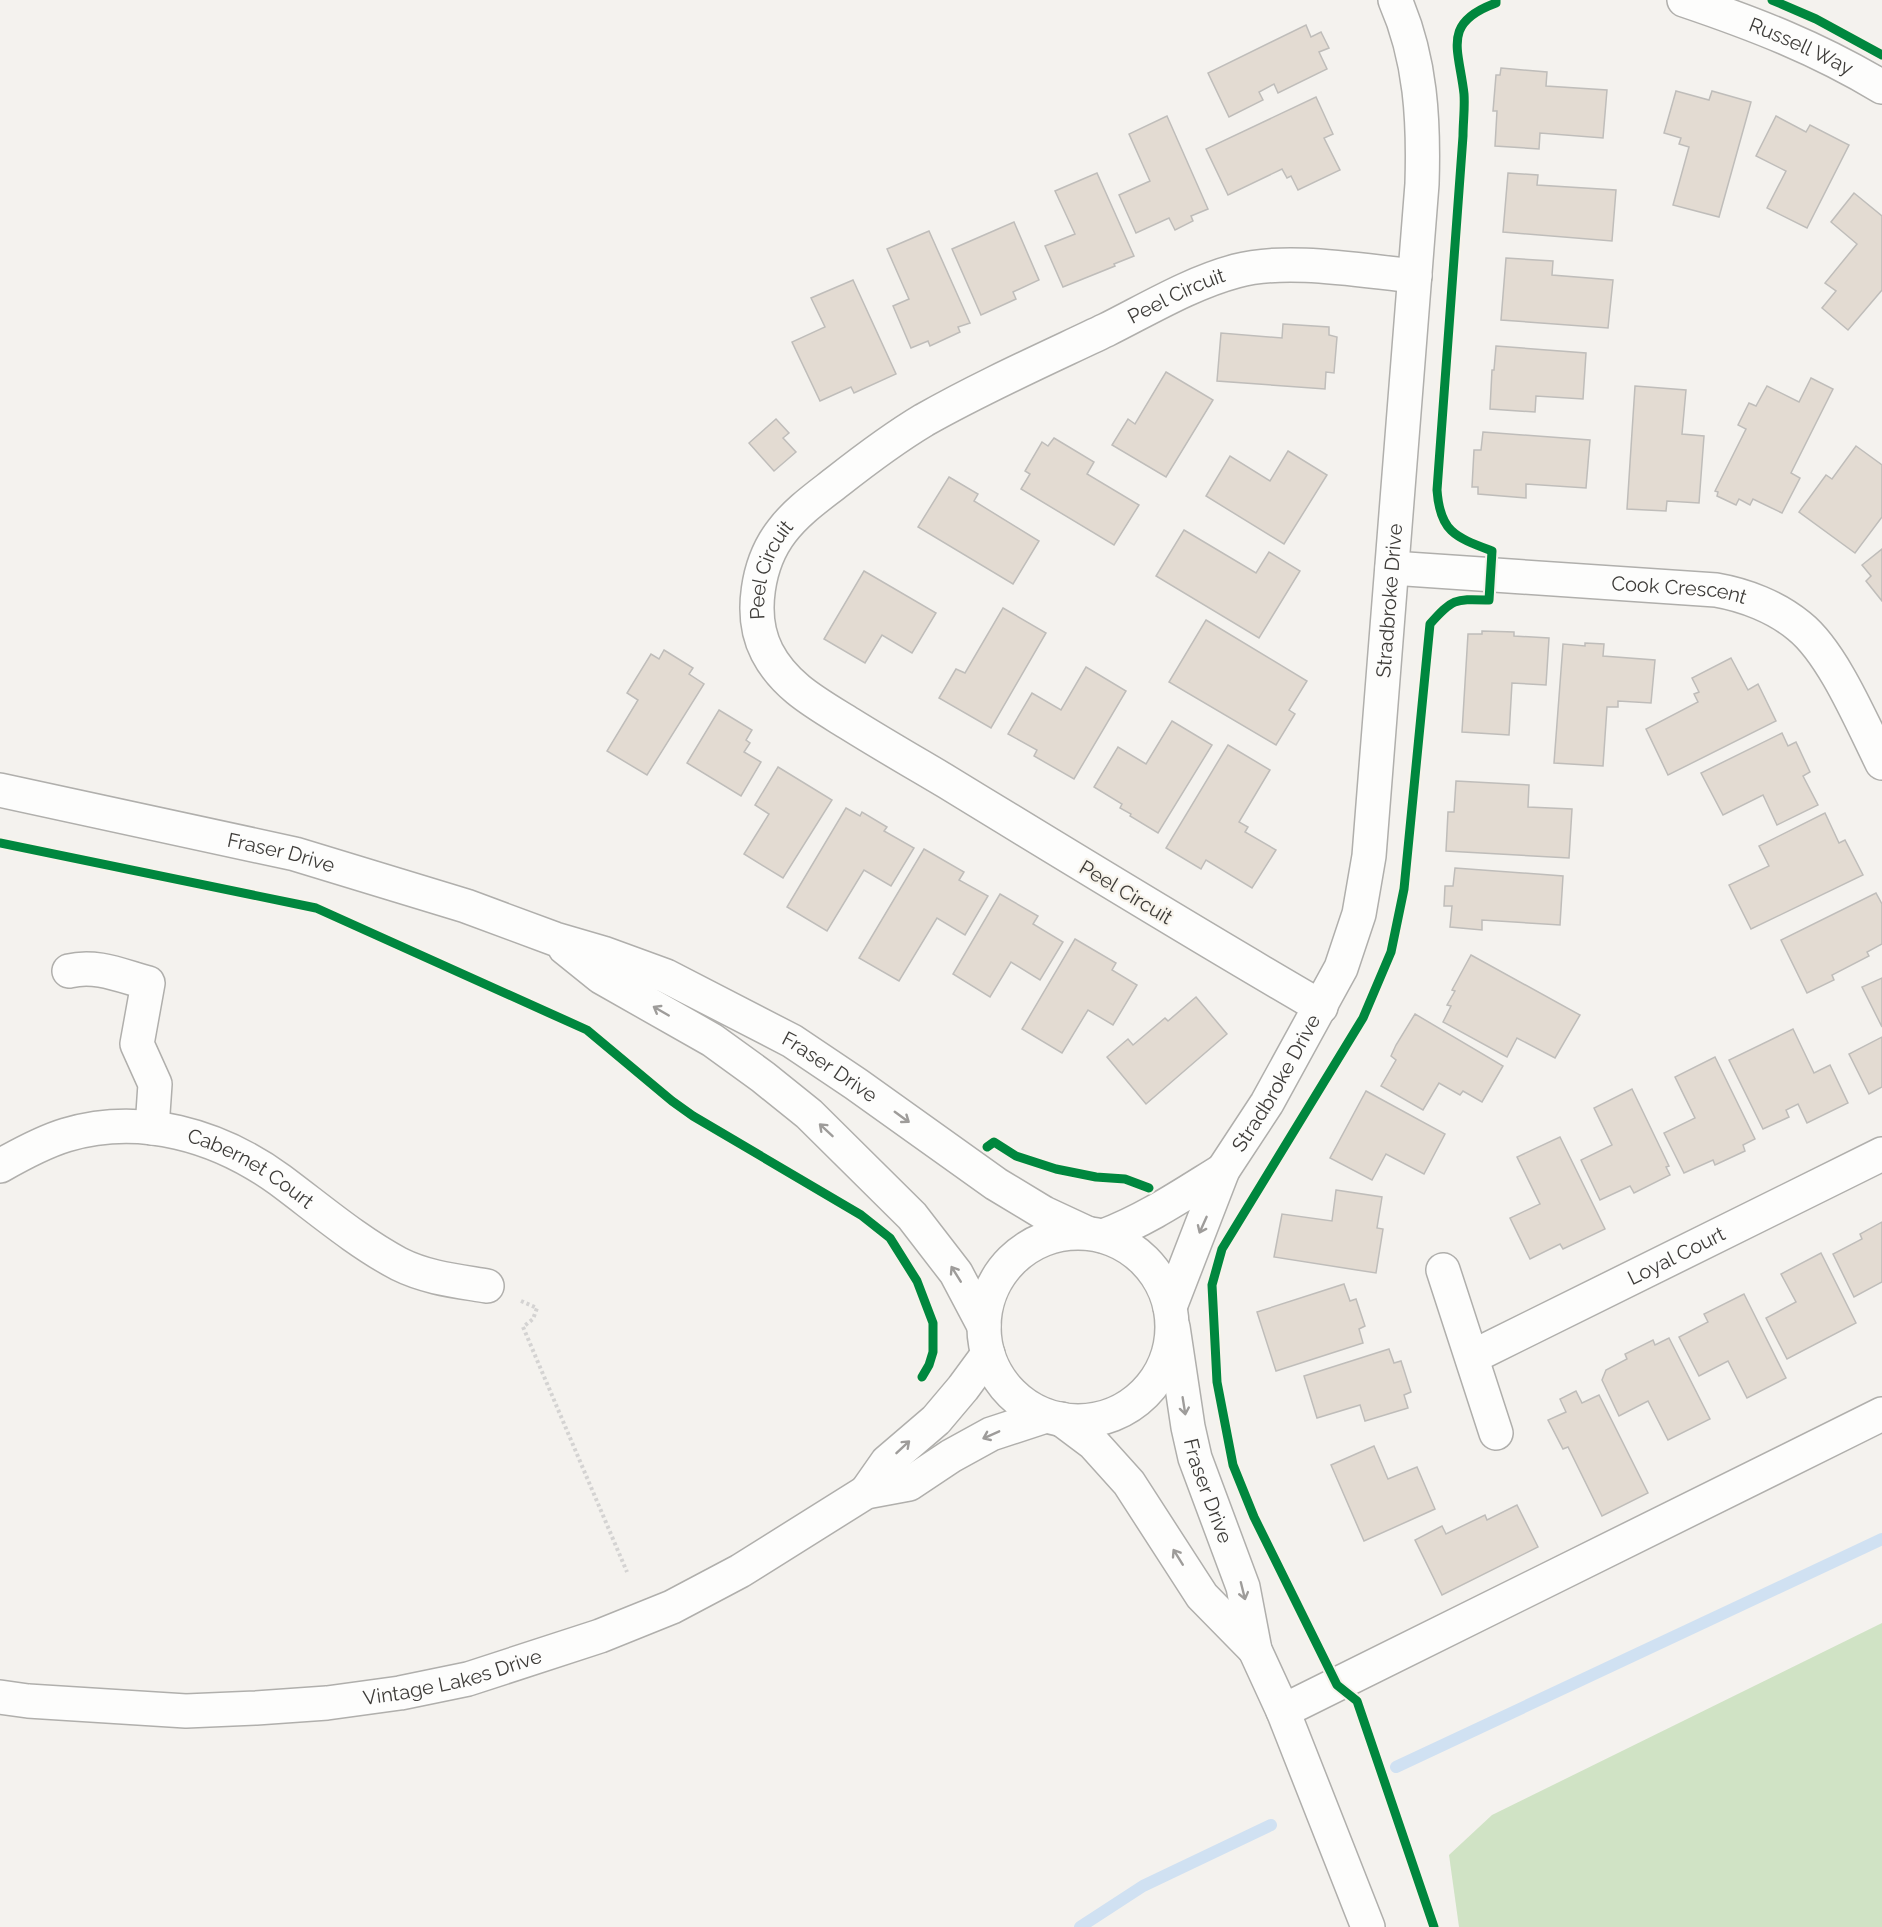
<svg xmlns="http://www.w3.org/2000/svg" width="1882" height="1927" font-family="Raleway,sans-serif">
<rect width="100%" height="100%" fill="#f4f2ee"/>
<path fill="#d0e3c5" d="M1882,1623v304h-423l-10,-72 43,-40z"/>
<g fill="none" stroke-linecap="round" stroke-linejoin="round">
<g stroke="#d0e1f2" stroke-width="12">
<path d="M1396,1767l486,-228"/>
<path d="M1080,1927l63,-41 128,-61"/>
</g>
</g>
<g fill="#e3dbd2" stroke="#bfbdba" stroke-width="1.5">
<path d="M1306,25l5,12 10,-5 8,16 -10,4 8,17 -49,24 -4,-9 -15,8 4,8 -34,17 -21,-44z"/>
<path d="M1501,68l46,4 -1,14 61,4 -4,48 -63,-5 -1,16 -44,-3 2,-35h-4l3,-36h4z"/>
<path d="M1676,91l33,9 3,-9 39,11 -32,115 -46,-12 16,-58 -10,-3 2,-6 -17,-5z"/>
<path d="M1316,97l17,37 -9,4 16,32 -42,20 -7,-14 -4,2 -5,-9 -54,26 -22,-46z"/>
<path d="M1167,116l41,93 -17,7 2,5 -18,9 -6,-12 -33,15 -17,-38 31,-14 -21,-47z"/>
<path d="M1776,116l30,16 4,-7 39,20 -42,83 -40,-20 19,-37 -30,-15z"/>
<path d="M1097,173l37,83 -20,8 1,2 -52,21 -18,-41 30,-12 -20,-43z"/>
<path d="M1508,173l30,2 -1,10 79,5 -4,51 -109,-9z"/>
<path d="M1854,193l28,23v74l-34,40 -26,-22 14,-17 -11,-8 32,-39 -26,-22z"/>
<path d="M1014,222l25,58 -26,12 3,7 -35,16 -29,-66z"/>
<path d="M929,231l41,92 -12,4 2,5 -30,14 -2,-5 -17,7 -18,-42 16,-7 -22,-50z"/>
<path d="M1506,258l47,3 -1,14 61,5 -5,48 -107,-8z"/>
<path d="M853,280l43,94 -42,19 -3,-6 -31,14 -28,-59 33,-15 -14,-29z"/>
<path d="M1283,324l46,3v8l8,2 -3,36 -8,-1 -1,17 -108,-8 4,-48 61,5z"/>
<path d="M1496,346l90,7 -3,46 -47,-3 -1,16 -45,-3 2,-39h2z"/>
<path d="M1166,372l47,28 -47,77 -54,-32 16,-26 7,5z"/>
<path d="M1811,378l22,11 -42,84 9,5 -18,35 -29,-14 -3,6 -11,-6 -3,6 -19,-9 1,-4 -3,-1 31,-62 -8,-4 11,-22 7,3 11,-20 32,16z"/>
<path d="M1635,386l51,4 -4,44 22,2 -5,67 -32,-2 -1,10 -39,-2z"/>
<path d="M776,419l13,14 -6,5 13,14 -22,19 -25,-28z"/>
<path d="M1483,432l107,8 -4,48 -60,-4v14l-48,-4v-7h-6l2,-37h7z"/>
<path d="M1054,438l40,24 -7,12 52,31 -25,40 -93,-56 9,-15 -5,-3 17,-29 6,4z"/>
<path d="M1856,446l26,19v52l-27,36 -56,-41 27,-37 6,4z"/>
<path d="M1288,451l39,24 -43,69 -78,-48 24,-40 40,25z"/>
<path d="M949,477l29,17 -4,7 65,40 -26,43 -95,-57z"/>
<path d="M1184,530l72,43 13,-21 31,19 -41,67 -103,-62z"/>
<path d="M1882,549v52l-16,-20 5,-5 -9,-11z"/>
<path d="M864,571l72,42 -24,40 -30,-18 -17,28 -41,-24z"/>
<path d="M1003,608l43,25 -55,95 -52,-30 17,-29 9,4z"/>
<path d="M1206,620l101,61 -18,29 6,4 -19,31 -107,-63z"/>
<path d="M1482,631l32,1v4l35,2 -3,47 -34,-2 -3,52 -47,-3 6,-98h14z"/>
<path d="M1585,643l19,1 -1,12 52,4 -4,43 -33,-2v6h-11l-4,59 -49,-3 9,-119 22,2z"/>
<path d="M664,650l29,18 -4,6 15,10 -57,91 -40,-24 31,-51 -11,-7 24,-39 8,5z"/>
<path d="M1731,658l17,32 10,-6 18,37 -108,54 -22,-46 52,-27 -4,-8 5,-2 -7,-14z"/>
<path d="M1086,667l40,24 -52,88 -40,-23 3,-6 -29,-16 24,-41 29,17z"/>
<path d="M719,710l33,20 -6,10 4,3 -6,9 17,10 -20,34 -54,-33z"/>
<path d="M1172,721l40,24 -54,88 -28,-17 1,-2 -11,-6 2,-4 -28,-17 24,-40 28,17z"/>
<path d="M1782,733l6,13 8,-4 14,30 -7,4 15,29 -41,20 -14,-30 -40,20 -22,-42z"/>
<path d="M1228,745l42,25 -31,52 9,5 -3,5 31,18 -24,38 -46,-28 -5,9 -35,-21z"/>
<path d="M778,767l54,33 -49,78 -39,-24 25,-40 -14,-9z"/>
<path d="M1456,781l73,4 -1,22 44,2 -3,49 -123,-7 2,-39h6z"/>
<path d="M846,808l14,8 2,-4 25,15 -3,4 30,17 -23,38 -27,-16 -37,61 -40,-24z"/>
<path d="M1825,813l14,30 6,-3 18,35 -112,54 -22,-44 40,-19 -10,-20z"/>
<path d="M924,849l40,23 -5,8 29,16 -23,39 -28,-17 -38,63 -40,-23z"/>
<path d="M1455,868l108,8 -3,49 -78,-5v10l-32,-3 2,-21h-8l1,-20h8z"/>
<path d="M1876,893l6,11v40l-15,8 2,4 -37,19 2,5 -27,13 -26,-53z"/>
<path d="M1000,894l38,22 -5,8 30,18 -23,38 -29,-18 -21,35 -37,-23z"/>
<path d="M1075,939l41,24 -4,7 25,15 -24,40 -25,-15 -26,43 -40,-24z"/>
<path d="M1471,955l109,60 -25,43 -38,-20 -10,19 -64,-35 8,-16 -4,-1 8,-14 -3,-1z"/>
<path d="M1882,978v49l-20,-40z"/>
<path d="M1196,997l31,37 -81,70 -39,-47 21,-18 5,6 32,-27 3,3z"/>
<path d="M1415,1014l88,52 -21,36 -19,-11 -3,4 -21,-12 -16,27 -42,-24 15,-26 -5,-4 5,-11z"/>
<path d="M1793,1029l21,44 16,-8 18,38 -41,20 -9,-19 -12,6 3,7 -26,12 -34,-69z"/>
<path d="M1882,1037v50l-13,7 -20,-40z"/>
<path d="M1715,1057l40,82 -12,6 2,6 -30,14 -2,-5 -29,13 -20,-40 31,-15 -20,-41z"/>
<path d="M1632,1089l37,77 -3,1 4,8 -36,18 -4,-7 -30,14 -19,-40 31,-15 -18,-37z"/>
<path d="M1366,1091l79,43 -21,40 -38,-20 -14,26 -42,-22z"/>
<path d="M1560,1137l45,92 -42,20 -3,-5 -30,15 -20,-41 30,-14 -23,-47z"/>
<path d="M1336,1190l46,7 -5,31 6,1 -7,44 -102,-16 8,-43 50,7z"/>
<path d="M1882,1222v60l-28,15 -21,-43 29,-15 -2,-5z"/>
<path d="M1821,1253l35,70 -69,36 -21,-41 30,-16 -15,-28z"/>
<path d="M1344,1284l6,17 6,-2 9,27 -6,3 4,14 -87,28 -19,-59z"/>
<path d="M1744,1294l42,84 -39,20 -19,-37 -29,15 -20,-39 29,-15 -4,-8z"/>
<path d="M1669,1338l41,81 -42,21 -20,-39 -29,15 -17,-36 4,-10 21,-11 -2,-5 28,-14 2,5z"/>
<path d="M1389,1349l5,14 7,-2 10,31 -7,3 4,13 -43,13 -5,-16 -43,13 -13,-42z"/>
<path d="M1576,1391l6,12 17,-8 49,98 -46,23 -34,-69 -5,2 -15,-29 18,-8 -6,-13z"/>
<path d="M1374,1446l14,33 29,-12 18,42 -71,32 -33,-76z"/>
<path d="M1517,1505l21,42 -96,48 -27,-55 27,-14 4,8 39,-19 2,5z"/>
</g>
<g fill="none" stroke-linecap="round" stroke-linejoin="round">
<g stroke="#b0afac" stroke-width="36">
<g id="minor">
<path id="s1" d="M1684,0c71,24 133,48 198,87"/>
<path id="s2" d="M1392,568l324,22c29,5 60,17 83,36 34,27 63,97 83,137"/>
<path id="s3" d="M0,790l295,64 171,52 89,33 48,14 63,23 126,65 64,43 140,100 48,29 43,20"/>
<path d="M565,948l36,29 111,63 51,37 46,37 103,102 44,57 28,53"/>
<path d="M69,971c27,-7 53,5 79,12l-11,61 18,40 -3,44"/>
<path id="s4" d="M1321,1007c-126,-73 -250,-149 -374,-225 -32,-19 -65,-38 -97,-58 -32,-20 -65,-37 -83,-72 -19,-37 -9,-90 15,-121 15,-20 37,-35 56,-50 28,-22 56,-43 86,-61 58,-33 121,-61 182,-90 42,-21 85,-47 130,-59 51,-14 126,0 179,5"/>
<path id="s5" d="M0,1166c21,-12 43,-24 66,-31 75,-22 152,0 214,45 39,29 76,61 119,84 28,14 58,17 88,22"/>
<circle cx="1078" cy="1327" r="94"/>
<path d="M1103,1236c43,-16 81,-42 120,-66"/>
<path d="M1443,1270l53,163"/>
<path id="s6" d="M1170,1307l53,-137 44,-67 74,-135 18,-54 10,-58 53,-672c2,-63 -1,-125 -27,-184"/>
<path id="s7" d="M1173,1327l15,100 7,31 48,129 12,63 28,61 85,216"/>
<path id="s8" d="M1472,1357l410,-203"/>
<path d="M1061,1419l32,24 36,40 73,113 53,54"/>
<path d="M866,1492l21,-30 49,-42 27,-32 25,-34"/>
<path id="s9" d="M0,1697l28,4 158,10 70,-3 71,-5 73,-10 68,-14 132,-43 72,-29 68,-36 126,-79 43,-8 42,-28 40,-22 55,-18"/>
<path d="M1283,1711l599,-297"/>
</g>
</g>
<path stroke="#d4d3d2" stroke-width="4" stroke-dasharray="3 3" stroke-linecap="butt" d="M521,1301l16,7 -4,11 -10,8 104,245"/>
<use href="#minor" stroke="#fdfdfc" stroke-width="33"/>
<g stroke="#f7f3eb" stroke-width="13">
<g id="cycleway">
<path d="M1772,0l44,19 66,36"/>
<path d="M0,843l316,65 271,122 85,71 21,15 168,99 29,23 27,43 16,42v29l-4,13 -7,12"/>
<path d="M987,1147l7,-5 22,14 40,13 40,8 29,2 24,9"/>
<path d="M1434,1927l-77,-226 -20,-16 -83,-168 -21,-52 -16,-83 -5,-97 10,-36 141,-231 28,-66 13,-63 26,-265c23,-26 25,-25 59,-24l3,-49c-37,-14 -52,-19 -55,-61l26,-354c0,-13 2,-28 1,-42 -5,-45 -23,-71 32,-91v-3"/>
</g>
</g>
<use href="#cycleway" stroke="#00873e" stroke-width="9"/>
</g>
<defs><path id="oneway-shaft" d="M-6 0H5M1.5-3L5.5 0L1.5 3" fill="none" stroke-width="1.6" stroke-linecap="round" stroke-linejoin="round" transform="scale(1.5)"/></defs>
<g stroke="#9e9c9a">
<use href="#oneway-shaft" transform="translate(661 1011) rotate(-150)"/>
<use href="#oneway-shaft" transform="translate(902 1117) rotate(36)"/>
<use href="#oneway-shaft" transform="translate(826 1130) rotate(-137)"/>
<use href="#oneway-shaft" transform="translate(1203 1225) rotate(114)"/>
<use href="#oneway-shaft" transform="translate(956 1274) rotate(-122)"/>
<use href="#oneway-shaft" transform="translate(1184 1406) rotate(81)"/>
<use href="#oneway-shaft" transform="translate(991 1435) rotate(156)"/>
<use href="#oneway-shaft" transform="translate(903 1447) rotate(-43)"/>
<use href="#oneway-shaft" transform="translate(1178 1557) rotate(-122)"/>
<use href="#oneway-shaft" transform="translate(1243 1591) rotate(76)"/>
</g>
<g text-anchor="middle" dominant-baseline="central" stroke-width="4.5" stroke-linejoin="round" paint-order="stroke">
<g font-size="20" fill="#3e3c39" stroke="#f7f3eb">
<text stroke="none"><textPath href="#s1" startOffset="126">Russell Way</textPath></text>
<text stroke="none"><textPath href="#s4" startOffset="1251">Peel Circuit</textPath></text>
<text stroke="none"><textPath href="#s4" startOffset="747">Peel Circuit</textPath></text>
<text stroke="none"><textPath href="#s2" startOffset="288">Cook Crescent</textPath></text>
<text stroke="none"><textPath href="#s6" startOffset="753">Stradbroke Drive</textPath></text>
<text stroke="none"><textPath href="#s3" startOffset="288">Fraser Drive</textPath></text>
<text transform="translate(1126 892) rotate(31)">Peel Circuit</text>
<text stroke="none"><textPath href="#s3" startOffset="880">Fraser Drive</textPath></text>
<text stroke="none"><textPath href="#s6" startOffset="249">Stradbroke Drive</textPath></text>
<text stroke="none"><textPath href="#s5" startOffset="268">Cabernet Court</textPath></text>
<text stroke="none"><textPath href="#s8" startOffset="228">Loyal Court</textPath></text>
<text stroke="none"><textPath href="#s7" startOffset="168">Fraser Drive</textPath></text>
<text stroke="none"><textPath href="#s9" startOffset="456">Vintage Lakes Drive</textPath></text>
</g>
</g>
</svg>
